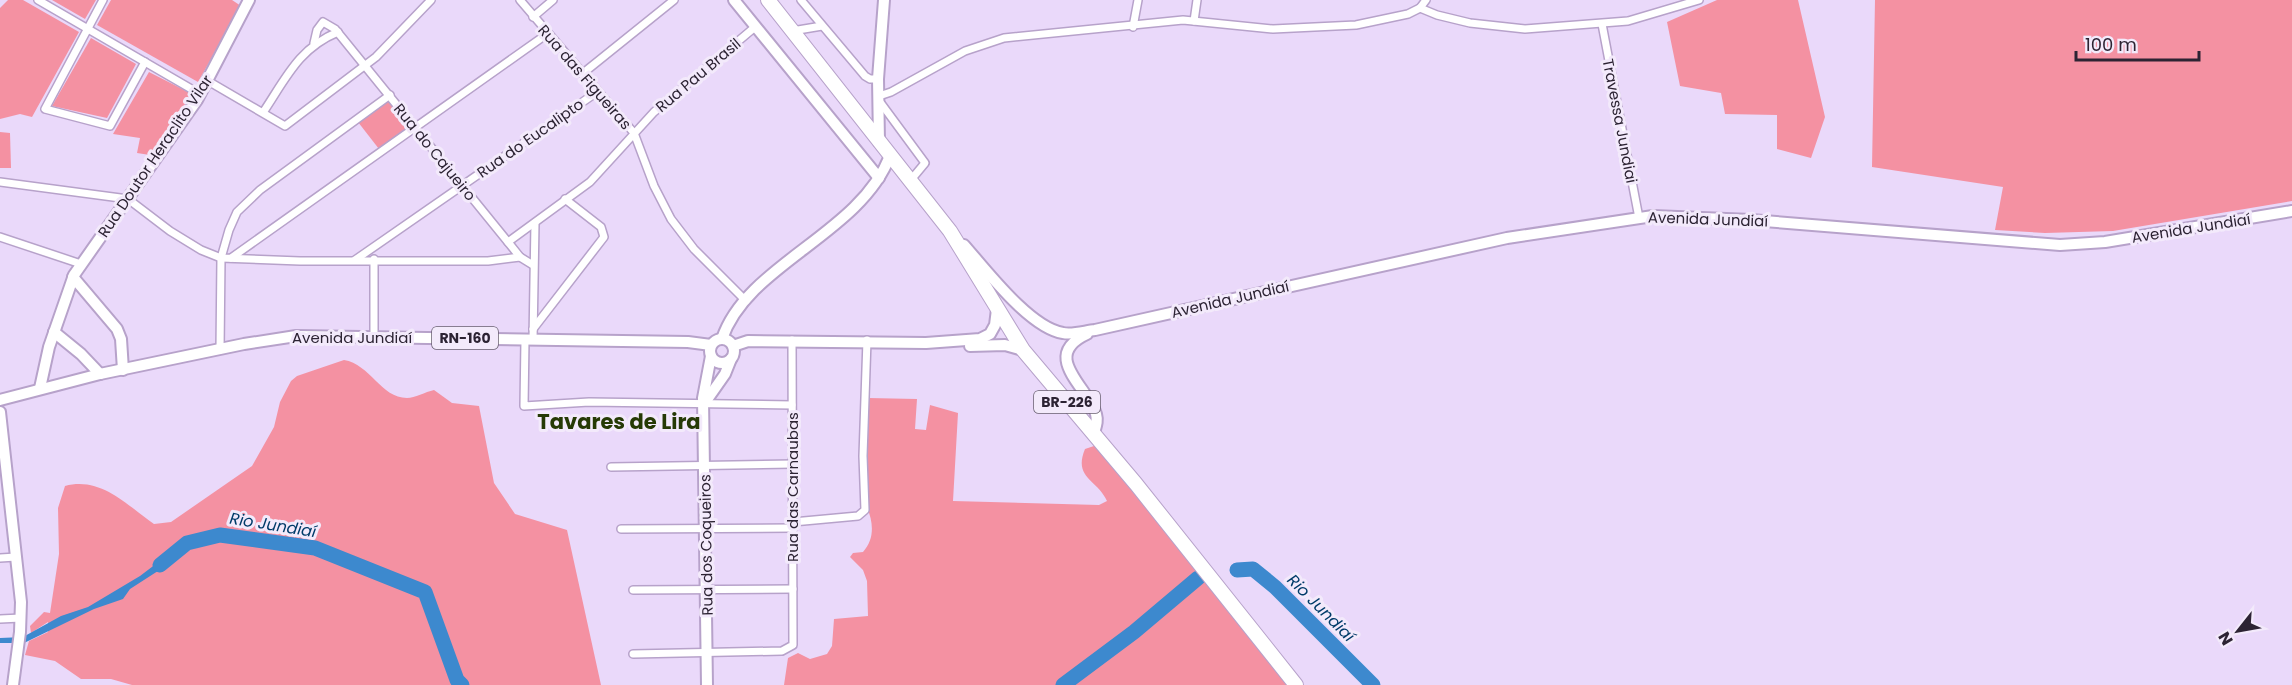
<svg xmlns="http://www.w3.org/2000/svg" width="2292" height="685" font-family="Poppins,sans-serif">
<rect width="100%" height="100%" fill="#ead9fa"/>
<g fill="#f491a2">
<path d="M8,0h15l56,32 -47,85 -12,-3 -20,5v-111z"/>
<path d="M52,0h44l-11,19z"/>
<path d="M111,0h121l9,6 -43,76 -101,-57z"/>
<path d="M1717,0h81l27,117 -14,41 -34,-9v-34l-52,-1 -4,-21 -41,-7 -13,-64z"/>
<path d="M1875,0h417v201l-179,30 -68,2 -50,-3 8,-43 -131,-20z"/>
<path d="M91,38l45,26 -29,54 -55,-12z"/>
<path d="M149,72l43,22 -42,61 -13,-2 3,-15 -27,-4z"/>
<path d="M389,99l22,26 -32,24 -21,-27z"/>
<path d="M0,132l10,1 1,35h-11z"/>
<path d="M344,360c26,4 37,38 63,38 8,0 18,-6 27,-8l18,13 27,3 15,77 21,31 52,16 34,155h-469l-21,-6h-30l-26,-18 -30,-6 4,-14 19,-9v-10l-17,11 -1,-7 14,-14 6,1 9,-59 -1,-46 7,-22c36,-10 63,20 89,38l17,-2 81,-56 22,-39 6,-25 11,-21 6,-5z"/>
<path d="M868,398l49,1 -2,30 11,1 4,-25 28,8 -5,88 146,4 8,-4c-10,-22 -34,-23 -22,-52l15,-5 200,241h-516l4,-27 10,-5 12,6 17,-5 5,-8 2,-27 34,-3 -1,-35 -4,-11 -13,-13 3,-4 10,-1c13,-14 10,-33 2,-49z"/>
</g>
<path fill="#3d89ce" d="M173,551l4,5 -2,4 -45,29 -7,10 -29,10 -70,34h-24v-5l23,-1 38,-21 27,-9 52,-31z"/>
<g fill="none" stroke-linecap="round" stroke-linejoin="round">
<g stroke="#3d89ce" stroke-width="15">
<path d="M160,565l27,-22 33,-8 95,13 110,44 32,88 5,5"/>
<path d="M1237,570l16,-1 22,18 98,98"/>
<path d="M1063,685l71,-53 64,-54"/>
</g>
<g stroke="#b7a2ca" stroke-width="10">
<g id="street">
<path d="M38,0l162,94"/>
<path d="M103,0l-58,109 65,17 35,-64"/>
<path d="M520,0l114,133 20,53 17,33 23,30 52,52"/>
<path d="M801,0l64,76 5,3h8"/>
<path d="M1420,8l17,7 33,8 55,6 103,-8 71,-21"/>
<path d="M533,17l20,-17"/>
<path d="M1194,21l3,-21"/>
<path d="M1602,24l37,194"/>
<path d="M1133,27l5,-27"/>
<path d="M792,31l30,-5"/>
<path d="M314,43l3,-13 6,-8 12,7 173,213 12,15 13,8"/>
<path d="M582,74l92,-74"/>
<path d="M208,81l77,45 91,-69 55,-57"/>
<path d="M879,96l12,-4 74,-41 39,-13 179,-18 90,9 83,-4 52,-11 12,-6 6,-8"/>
<path d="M880,102l45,61 -15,18"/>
<path d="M264,111c22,-33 35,-63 74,-79"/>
<path d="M0,182l128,17 42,32 31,19 20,8 79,3h188l32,-4"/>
<path d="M0,237l81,27"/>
<path d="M508,242l82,-60 64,-70 101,-85"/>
<path d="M231,258l316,-224"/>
<path d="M374,259v76"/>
<path d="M355,260l242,-168"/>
<path d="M533,329l71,-92 -3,-10 -36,-28"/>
<path d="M525,340l-1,66 65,-4 203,3"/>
<path d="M533,340l2,-117"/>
<path d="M220,350l1,-92 8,-28 8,-18 23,-22 130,-95"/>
<path d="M611,467l182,-3"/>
<path d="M793,522l65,-6 7,-6 -2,-54 4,-116"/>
<path d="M621,529l172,-1"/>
<path d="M0,558l16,-1"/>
<path d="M633,590l160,-1"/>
<path d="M0,619l21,-1"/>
<path d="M633,654l149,-3 11,-6 -1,-305"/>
</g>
</g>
<g stroke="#b7a2ca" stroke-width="14">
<g id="secondary">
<path d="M734,0l145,178"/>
<path d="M879,142l-1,-63 6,-79"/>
<path d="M964,245c22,25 66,83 99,88 10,2 22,-2 32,-3l412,-92 146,-22 98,4 309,25 45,-3 187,-31"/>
<path d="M1087,334c-48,22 2,54 9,80 2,7 0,12 -2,19"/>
<path d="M722,339c25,-75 137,-104 168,-183"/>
<path d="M40,388l9,-41 25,-72 123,-175 52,-100"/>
<path d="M704,404l21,-30 6,-15"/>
<path d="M707,685l-4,-287 8,-42"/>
</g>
</g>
<g stroke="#b7a2ca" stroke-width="14">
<g id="primary">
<path d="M73,277l44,52 4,10 2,31"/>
<path d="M54,332l27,22 19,20"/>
<circle cx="722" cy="351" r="12"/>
<path d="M733,346l15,-5 178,2 54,-4 10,-5 5,-9 2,-16"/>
<path d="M970,346l35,-1 18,5"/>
<path d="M0,400l100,-26 144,-30 52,-8 392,6 23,3"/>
<path d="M0,412l21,190 -1,30 -7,53"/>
</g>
</g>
<g stroke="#b7a2ca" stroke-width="16">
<path id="highway" d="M768,0l182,231 73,119 113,134 160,201"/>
</g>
<use href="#street" stroke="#fff" stroke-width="7"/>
<use href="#secondary" stroke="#fff" stroke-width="10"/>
<use href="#primary" stroke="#fff" stroke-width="10"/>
<use href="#highway" stroke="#fff" stroke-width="14"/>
</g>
<g text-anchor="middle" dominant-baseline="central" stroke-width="6" stroke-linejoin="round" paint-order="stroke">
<g fill="#f3eafb" stroke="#685f6f" stroke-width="1.5">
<rect x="432" y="327" width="66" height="22" rx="4.5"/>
<rect x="1034" y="391" width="66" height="22" rx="4.5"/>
</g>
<g font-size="14" font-weight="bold" fill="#2c2333">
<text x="465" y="338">RN-160</text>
<text x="1067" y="402">BR-226</text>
</g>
<g font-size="15" fill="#2c2333" stroke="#f3eafb">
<text transform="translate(698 75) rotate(-40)">Rua Pau Brasil</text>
<text transform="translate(585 77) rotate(49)">Rua das Figueiras</text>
<text transform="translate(1620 121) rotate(79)">Travessa Jundiai</text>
<text transform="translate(530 138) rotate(-35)">Rua do Eucalipto</text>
<text transform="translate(435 152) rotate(51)">Rua do Cajueiro</text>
<text transform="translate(155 156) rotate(-56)">Rua Doutor Heraclito Vilar</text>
<text transform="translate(1708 219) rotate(2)">Avenida Jundiaí</text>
<text transform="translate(2191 228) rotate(-9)">Avenida Jundiaí</text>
<text transform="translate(1230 299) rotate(-13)">Avenida Jundiaí</text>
<text x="352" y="337">Avenida Jundiaí</text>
<text transform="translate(792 487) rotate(-90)">Rua das Carnaubas</text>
<text transform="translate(706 545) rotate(-91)">Rua dos Coqueiros</text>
</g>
<g font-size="16" font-style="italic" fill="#003b69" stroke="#f3eafb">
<text transform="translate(273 525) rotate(9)">Rio Jundiaí</text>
<text transform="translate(1321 608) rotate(45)">Rio Jundiaí</text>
</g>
<g font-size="21" font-weight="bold" fill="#263a05" stroke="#f3eafb">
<text x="619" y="421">Tavares de Lira</text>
</g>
</g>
<g transform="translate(2238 631) rotate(239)" stroke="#f3eafb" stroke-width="4.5" paint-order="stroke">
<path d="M0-4.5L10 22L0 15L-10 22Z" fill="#2c2333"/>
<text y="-9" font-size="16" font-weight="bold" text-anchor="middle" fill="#2c2333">N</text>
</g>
<path d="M2076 51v9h123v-9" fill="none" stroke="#2c2333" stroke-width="3"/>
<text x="2085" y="51" font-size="18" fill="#2c2333" stroke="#f3eafb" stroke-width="4.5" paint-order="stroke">100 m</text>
</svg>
